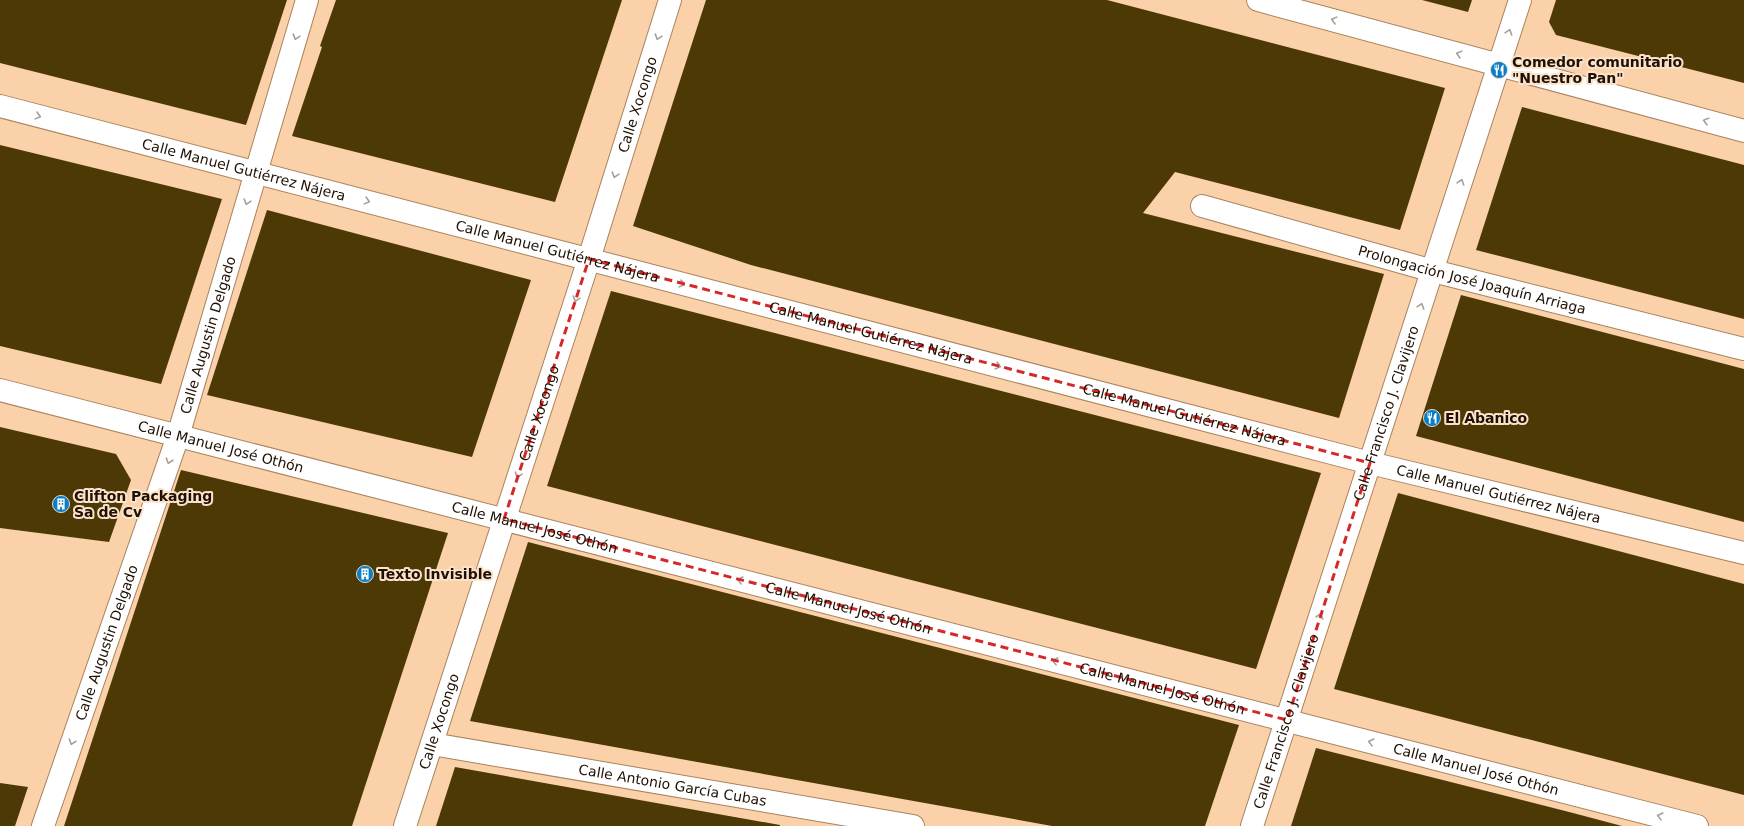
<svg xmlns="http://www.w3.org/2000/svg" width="1744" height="826" font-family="'DejaVu Sans',sans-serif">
<rect width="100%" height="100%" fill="#fad1a9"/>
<g fill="#4d3905">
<path d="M0,0h287l-41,125 -246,-62z"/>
<path d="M336,0h286l-67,202 -263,-66 30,-89 -2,-1z"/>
<path d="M706,0h401l338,88 -45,142 -225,-58 -32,41 241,61 -45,144 -588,-153 -118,-39z"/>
<path d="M1422,0h50l-4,12z"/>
<path d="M1556,0h188v83l-188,-48 -7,-13z"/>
<path d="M1522,107l222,58v154l-268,-69z"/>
<path d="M0,145l222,54 -61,185 -161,-38z"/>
<path d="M267,210l264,70 -59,177 -265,-62z"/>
<path d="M611,291l710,182 -65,196 -709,-183z"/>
<path d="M1461,295l283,74v153l-328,-86z"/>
<path d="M0,427l116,27 15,26 -22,62 -109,-14z"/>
<path d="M181,470l267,63 -96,293h-288z"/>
<path d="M1398,493l346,91v211l-410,-106z"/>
<path d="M528,542l711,183 -34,101h-153l-582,-105z"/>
<path d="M1316,748l257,65 49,13h-331z"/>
<path d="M455,767l325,58v1h-344z"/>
<path d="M0,783l28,4 -13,39h-15z"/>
</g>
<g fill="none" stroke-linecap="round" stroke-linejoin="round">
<g stroke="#a9835d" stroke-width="24">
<g id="minor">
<path d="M1258,0l486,131"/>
<path id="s1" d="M0,106l1370,357 374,90"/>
<path id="s2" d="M1202,206l231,65 311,78"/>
<path id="s3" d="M0,390l1697,436"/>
<path id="s4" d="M432,744l481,82"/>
<path id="s5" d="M43,826l135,-390 129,-436"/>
</g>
</g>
<g stroke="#a9835d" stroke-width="24">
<g id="tertiary">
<path id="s6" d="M405,826l184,-567 81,-259"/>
<path id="s7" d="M1252,826l268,-826"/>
</g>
</g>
<use href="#minor" stroke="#fff" stroke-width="22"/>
<use href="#tertiary" stroke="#fff" stroke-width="22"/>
</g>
<defs><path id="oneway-chevron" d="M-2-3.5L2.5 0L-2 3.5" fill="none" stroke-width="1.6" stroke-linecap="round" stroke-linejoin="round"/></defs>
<g stroke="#a59f9a">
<use href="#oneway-chevron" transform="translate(1334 20) rotate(-165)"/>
<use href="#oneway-chevron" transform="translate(1509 32) rotate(-72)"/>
<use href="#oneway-chevron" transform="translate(296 37) rotate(107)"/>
<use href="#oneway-chevron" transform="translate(658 37) rotate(107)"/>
<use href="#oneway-chevron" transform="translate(1459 54) rotate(-165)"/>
<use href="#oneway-chevron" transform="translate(38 116) rotate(15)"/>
<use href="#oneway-chevron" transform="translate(1706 121) rotate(-165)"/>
<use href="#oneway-chevron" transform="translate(615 175) rotate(107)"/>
<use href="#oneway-chevron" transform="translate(1461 182) rotate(-72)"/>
<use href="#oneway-chevron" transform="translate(367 201) rotate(15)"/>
<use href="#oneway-chevron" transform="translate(247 202) rotate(106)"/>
<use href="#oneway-chevron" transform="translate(682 284) rotate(15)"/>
<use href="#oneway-chevron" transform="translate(576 299) rotate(108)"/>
<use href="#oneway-chevron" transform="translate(1421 306) rotate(-72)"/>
<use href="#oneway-chevron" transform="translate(998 366) rotate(15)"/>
<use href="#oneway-chevron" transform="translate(169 461) rotate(109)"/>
<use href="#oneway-chevron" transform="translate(518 475) rotate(108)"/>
<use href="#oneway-chevron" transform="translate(740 580) rotate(-166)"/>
<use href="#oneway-chevron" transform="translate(1320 616) rotate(-72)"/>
<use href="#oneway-chevron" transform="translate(1055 661) rotate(-166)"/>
<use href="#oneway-chevron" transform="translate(72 742) rotate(109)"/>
<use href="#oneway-chevron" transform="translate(1371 742) rotate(-166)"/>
<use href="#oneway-chevron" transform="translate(1660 816) rotate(-166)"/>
</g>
<path fill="none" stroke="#d62828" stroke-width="3" stroke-dasharray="8 5" stroke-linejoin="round" d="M589,259l781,204 -83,257 -783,-201z"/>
<defs>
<g id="restaurant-disc" transform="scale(0.9)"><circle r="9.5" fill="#0b7ec8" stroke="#fbe2ca"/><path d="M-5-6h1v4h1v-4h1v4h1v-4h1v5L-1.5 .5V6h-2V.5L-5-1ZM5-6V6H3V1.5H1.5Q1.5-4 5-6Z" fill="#fff"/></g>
<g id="building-disc" transform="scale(0.9)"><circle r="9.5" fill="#0b7ec8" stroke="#fbe2ca"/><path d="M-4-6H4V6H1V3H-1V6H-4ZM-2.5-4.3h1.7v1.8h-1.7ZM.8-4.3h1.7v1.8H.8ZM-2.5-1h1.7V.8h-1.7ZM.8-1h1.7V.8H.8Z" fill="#fff"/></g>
</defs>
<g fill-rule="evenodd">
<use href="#restaurant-disc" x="1499" y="70"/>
<use href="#restaurant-disc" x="1432" y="418"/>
<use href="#building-disc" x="61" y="504"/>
<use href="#building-disc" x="365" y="574"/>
</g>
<g text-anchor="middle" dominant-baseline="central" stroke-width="4" stroke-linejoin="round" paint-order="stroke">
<g font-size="14" font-weight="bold" fill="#1f1003" stroke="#fbe2ca" text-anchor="start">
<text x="1512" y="62">Comedor comunitario<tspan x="1512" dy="16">"Nuestro Pan"</tspan></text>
<text x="1445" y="418">El Abanico</text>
<text x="74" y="496">Clifton Packaging<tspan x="74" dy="16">Sa de Cv</tspan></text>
<text x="378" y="574">Texto Invisible</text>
</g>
<g font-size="14" fill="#1f1003" stroke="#fbe2ca">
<text stroke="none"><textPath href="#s6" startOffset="758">Calle Xocongo</textPath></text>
<text stroke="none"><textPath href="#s1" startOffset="252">Calle Manuel Gutiérrez Nájera</textPath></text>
<text stroke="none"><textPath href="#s1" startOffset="576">Calle Manuel Gutiérrez Nájera</textPath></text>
<text stroke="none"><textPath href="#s2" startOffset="280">Prolongación José Joaquín Arriaga</textPath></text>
<text stroke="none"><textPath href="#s1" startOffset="900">Calle Manuel Gutiérrez Nájera</textPath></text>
<text stroke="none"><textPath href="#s5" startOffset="518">Calle Augustin Delgado</textPath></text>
<text stroke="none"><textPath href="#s6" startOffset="434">Calle Xocongo</textPath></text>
<text stroke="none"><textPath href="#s7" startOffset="434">Calle Francisco J. Clavijero</textPath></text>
<text stroke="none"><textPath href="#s1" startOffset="1224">Calle Manuel Gutiérrez Nájera</textPath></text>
<text stroke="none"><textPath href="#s3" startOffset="228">Calle Manuel José Othón</textPath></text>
<text stroke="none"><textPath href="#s1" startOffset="1548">Calle Manuel Gutiérrez Nájera</textPath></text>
<text stroke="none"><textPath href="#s3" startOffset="552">Calle Manuel José Othón</textPath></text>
<text stroke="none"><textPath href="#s3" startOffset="876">Calle Manuel José Othón</textPath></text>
<text stroke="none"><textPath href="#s5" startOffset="194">Calle Augustin Delgado</textPath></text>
<text stroke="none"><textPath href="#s3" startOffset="1200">Calle Manuel José Othón</textPath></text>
<text stroke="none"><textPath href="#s7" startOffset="110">Calle Francisco J. Clavijero</textPath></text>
<text stroke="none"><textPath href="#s6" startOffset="110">Calle Xocongo</textPath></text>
<text stroke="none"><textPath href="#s3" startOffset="1524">Calle Manuel José Othón</textPath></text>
<text stroke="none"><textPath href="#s4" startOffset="244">Calle Antonio García Cubas</textPath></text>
</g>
</g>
</svg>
